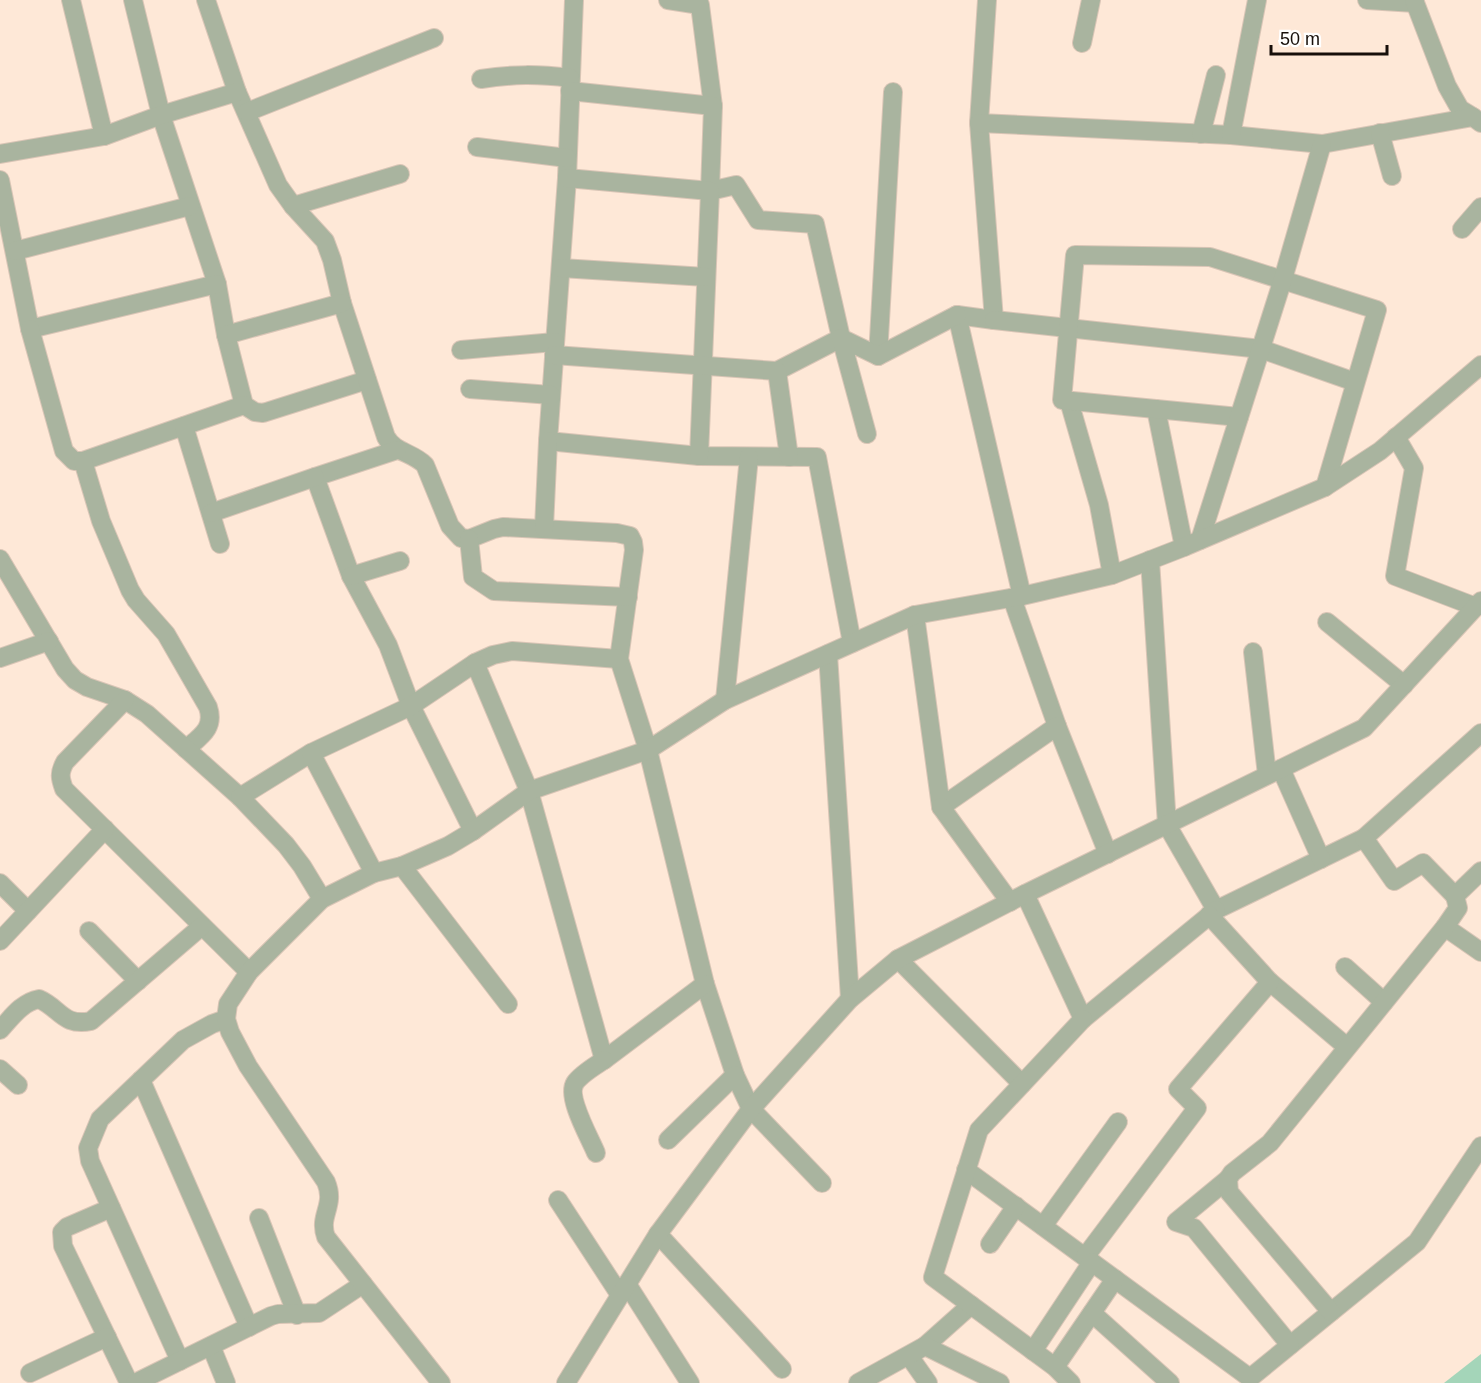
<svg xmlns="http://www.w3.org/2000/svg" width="1481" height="1383" font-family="Helvetica,sans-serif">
<rect width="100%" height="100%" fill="#fee8d7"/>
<path fill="#a4d5b9" d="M1481,1354v29h-37z"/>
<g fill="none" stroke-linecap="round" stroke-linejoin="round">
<g stroke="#d9c5b6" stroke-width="20">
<g id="street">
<path d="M71,0l33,136"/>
<path d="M133,0l28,115 56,169 9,51 18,70 11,7 8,1 104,-33"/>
<path d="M206,0l31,92 41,93 15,21 32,35 7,19 10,43 44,134c9,16 26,15 39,28l25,61 11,12 8,1 25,-10 9,-2 114,6 13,3 3,6 1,8 -15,109 29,91 57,234 30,91 16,34 71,74"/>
<path d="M574,0l-7,178 -19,263 151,15 118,1 35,186"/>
<path d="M668,0l32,5 13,101"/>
<path d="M987,0l-8,123 15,197 -37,-5 65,281"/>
<path d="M1367,0l48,3"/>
<path d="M1414,0l33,86 13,23 13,8"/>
<path d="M1082,43l9,-43"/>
<path d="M481,79c32,-5 57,-5 89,-1"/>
<path d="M570,91l143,15 -3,85 26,-6 22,35 57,4 26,114 -64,33"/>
<path d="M247,112l187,-74"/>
<path d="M979,123l252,12 91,9 151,-27 8,6"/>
<path d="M1380,133l12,43"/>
<path d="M1201,134l15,-59"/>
<path d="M1231,135l26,-135"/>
<path d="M477,147l90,11"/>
<path d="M0,154l104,-18 57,-21 76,-23"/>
<path d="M567,178l143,13 -11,265"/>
<path d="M0,180l30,149 187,-45"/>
<path d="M293,206l107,-32"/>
<path d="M1462,229l19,-22"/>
<path d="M15,251l175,-45"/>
<path d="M561,268l145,9"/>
<path d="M994,320l267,29 94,33"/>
<path d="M30,329l34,122 10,10h9l161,-56"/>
<path d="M226,335l116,-32"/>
<path d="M461,350l94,-8"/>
<path d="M554,355l223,16 12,86"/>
<path d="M878,356l15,-264"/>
<path d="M470,389l81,6"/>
<path d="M1069,401l30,104 13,70"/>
<path d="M1156,409l28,138"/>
<path d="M1239,417l-177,-17 13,-145 135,2 167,53 -52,177"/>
<path d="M184,426l36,118"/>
<path d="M867,434l-26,-96 37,18 79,-41"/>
<path d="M1396,437l18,31 -19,108 81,31"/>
<path d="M397,450l-82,27 36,99 37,69 23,61 62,125"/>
<path d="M83,461l18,60 29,69 6,10 30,34 42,73c7,21 -7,29 -22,42"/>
<path d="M211,513l104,-36"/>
<path d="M544,528l4,-87"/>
<path d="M469,539l4,38 21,14 134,6"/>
<path d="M1200,540l83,-261 39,-135"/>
<path d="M0,559l65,110 10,11 12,7 38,13 22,14 93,83 71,-44 100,-47 64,-43 18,-8 19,-4 107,8"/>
<path d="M1150,560l17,265 49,85 148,-72 117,-105"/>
<path d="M351,576l49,-15"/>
<path d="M1012,598l45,128"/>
<path d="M915,615l26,192 116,-81 51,128"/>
<path d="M1327,622l77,63"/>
<path d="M1253,652l14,123"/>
<path d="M828,654l22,345"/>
<path d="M0,658l49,-17"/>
<path d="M475,663l54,128 75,269 101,-76"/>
<path d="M125,700l-60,62c-6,11 -5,16 -1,27l185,183"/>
<path d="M725,700l24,-243"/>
<path d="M311,753l63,120"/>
<path d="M1281,769l40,90"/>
<path d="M240,797l46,48 16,21 20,33"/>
<path d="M941,807l69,95"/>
<path d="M1364,838l30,43 29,-18 32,33 26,-25"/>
<path d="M402,866l106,138"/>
<path d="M0,883l28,28"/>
<path d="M1025,894l58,125 133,-109"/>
<path d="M1445,927l36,25"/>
<path d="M89,931l49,50"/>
<path d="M0,941l105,-112"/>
<path d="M898,959l124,125"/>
<path d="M1345,967l39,35"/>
<path d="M1270,982l77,65"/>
<path d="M0,1030c11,-12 22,-28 39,-31 21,9 24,28 52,22l111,-95"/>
<path d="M0,1069l18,16"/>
<path d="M141,1080l108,247"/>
<path d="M668,1140l67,-65"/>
<path d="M596,1153c-6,-15 -30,-56 -21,-70 6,-9 20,-17 29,-23"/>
<path d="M966,1170l284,208 167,-136 64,-96"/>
<path d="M1228,1179l-52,43 18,6 96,117"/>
<path d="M558,1200l62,95"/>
<path d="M111,1208l-44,19 -5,5 1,14 66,137"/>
<path d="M259,1218l38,97"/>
<path d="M1043,1226l75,-104"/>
<path d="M658,1234l124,135"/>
<path d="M990,1244l26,-38"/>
<path d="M1085,1257l112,-149 -19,-19 92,-107 -61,-67"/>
<path d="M627,1284l63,99"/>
<path d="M1331,1312l-102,-120 -1,-13 4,-6 38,-30 175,-216 13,-19 -3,-12"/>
<path d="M1092,1313l78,70"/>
<path d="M211,1346l15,37"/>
<path d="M925,1346l46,-41"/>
<path d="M1033,1351l59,-89"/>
<path d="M909,1356l19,27"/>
<path d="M180,1361l-90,-200 -2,-13 12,-29 83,-79 29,-16 14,-5"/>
<path d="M1055,1367l60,-88"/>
<path d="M30,1373l77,-36"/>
<path d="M135,1383l136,-67 7,-2 41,-1 44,-29"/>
<path d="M441,1383l-115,-146c-8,-22 10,-31 0,-55l-78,-116 -18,-34 -4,-13 2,-15 21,-32 73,-73 52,-26 28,-7 46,-20 25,-15 56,-40 119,-41 77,-50 190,-85 107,-19 90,-21 72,-28 141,-60 55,-36 101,-86"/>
<path d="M566,1383l92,-149 32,-43 61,-82 99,-110 48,-40 127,-65 339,-166 117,-127"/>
<path d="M858,1383l67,-37 75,37"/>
<path d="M1071,1383l-16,-16 -122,-90 46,-147 104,-111"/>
</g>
</g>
<use href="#street" stroke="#a9b49f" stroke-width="18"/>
</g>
<path d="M1271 45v9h116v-9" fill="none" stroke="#170f0a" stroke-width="3"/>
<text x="1280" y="45" font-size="18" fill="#170f0a" stroke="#ffffff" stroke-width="4.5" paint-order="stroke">50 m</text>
</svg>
